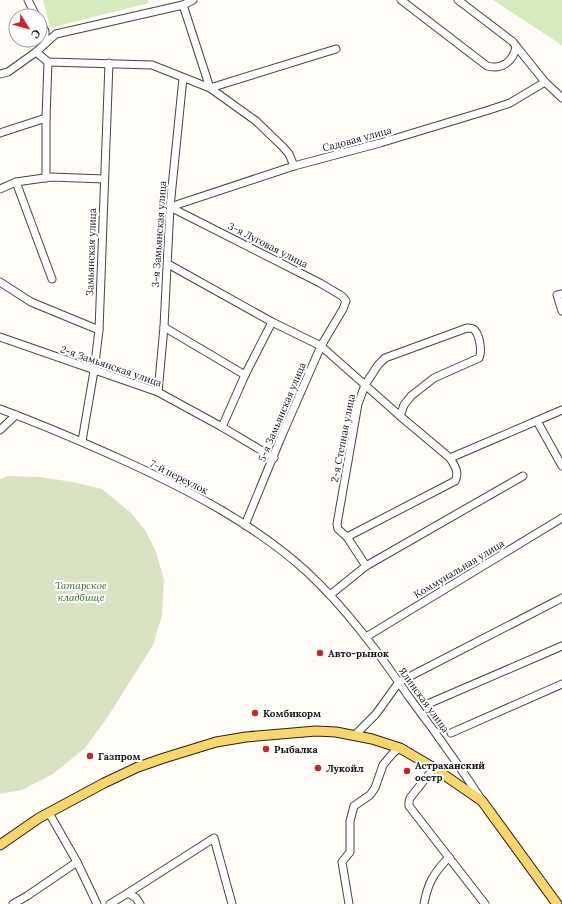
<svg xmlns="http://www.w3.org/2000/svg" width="562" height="904" font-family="Lora,serif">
<rect width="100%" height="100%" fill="#fffdf5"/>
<g fill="#d5ebbd">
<path d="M43,0h105l1,3 -99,25z"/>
<path d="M493,0h69v46l-2,-2z"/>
</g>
<path fill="#d9e3c4" d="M8,476l32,1 33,5 29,7 29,24 14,17 11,22 8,28 -2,36 -9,29 -46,73 -22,30 -32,26 -31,16 -22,4v-315z"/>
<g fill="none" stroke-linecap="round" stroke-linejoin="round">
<g stroke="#444" stroke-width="9">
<g id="minor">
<path d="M28,0l8,16"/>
<path d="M401,0l86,66c15,4 27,-5 29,-20l29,36 17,16"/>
<path d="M458,0l55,42 3,4"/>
<path d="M183,5l27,83 46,33 27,26 6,7 5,12"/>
<path d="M40,23l5,8v12"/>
<path d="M36,52l12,10 104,3 58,23 126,-39"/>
<path d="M0,74l8,-2 28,-20 20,-18 127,-29 10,-5"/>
<path d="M0,133l46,-15"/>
<path d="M46,178v-60l2,-56"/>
<path d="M16,182l36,97"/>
<path d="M0,189l16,-7 35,-5 53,2"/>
<path d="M170,207l150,76 22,13 4,5 -3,8 -22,37 -39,89 -37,90"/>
<path d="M170,207l124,-41 86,-23 109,-33 21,-7 35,-21"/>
<path d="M168,264l104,58 49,24 79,70 50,42"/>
<path d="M0,282l31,20 68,28"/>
<path d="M562,294l-5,1 5,16"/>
<path d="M164,327l81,48"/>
<path d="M0,337l158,55 64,35 52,31"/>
<path d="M158,392l6,-65 6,-120 13,-129"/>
<path d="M0,409c43,16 85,34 127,53 63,29 127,62 179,109 40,37 72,81 103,126 25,33 49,67 72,102"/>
<path d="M537,421l25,45"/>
<path d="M222,427l23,-52 27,-53"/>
<path d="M0,430l16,-15"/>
<path d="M82,441l12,-70 5,-41 10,-267"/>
<path d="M347,537l-9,-8 -1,-5 21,-120 7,-19 13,-20 7,-7 82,-30c4,0 7,0 9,4 4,6 6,20 3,26l-45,20 -23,18 -7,9 -4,11"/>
<path d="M366,566l-19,-29 108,-56c5,-9 -1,-16 -5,-23l112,-48"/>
<path d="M330,595l36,-29 157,-90"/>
<path d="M366,637l196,-119"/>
<path d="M430,703l132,-57"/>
<path d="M451,733l111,-49"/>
<path d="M355,735l21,-21 23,-32 163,-84"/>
<path d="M434,768l-24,30 -1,4v4l76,98"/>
<path d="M49,813l28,49 20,42"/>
<path d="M128,893l86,-55 18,66"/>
<path d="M13,904l14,-8 50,-34"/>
<path d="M110,904l18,-11 8,5 4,6"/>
<path d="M349,904l-7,-42 8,-10v-31l4,-15 16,-11 5,-7 8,-23 10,-12 7,-5"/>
<path d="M424,904c4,-22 10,-31 25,-47"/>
</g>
</g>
<g stroke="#222" stroke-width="11">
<path id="major" d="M0,845l39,-27 65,-35 34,-16 26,-9 52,-16 30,-5 70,-6 20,1 36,7 28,9 34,20 48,33 75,103"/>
</g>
<use href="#minor" stroke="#fff" stroke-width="7"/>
<use href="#major" stroke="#f9d66b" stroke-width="9"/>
</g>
<g fill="#c4262e" stroke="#fff" stroke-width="1.5">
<circle cx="320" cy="653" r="4"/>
<circle cx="255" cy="713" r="4"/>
<circle cx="266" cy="749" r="4"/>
<circle cx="90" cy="756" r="4"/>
<circle cx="318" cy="768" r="4"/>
<circle cx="407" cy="771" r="4"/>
</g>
<g text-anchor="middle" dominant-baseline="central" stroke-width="4" stroke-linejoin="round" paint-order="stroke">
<g font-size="10" fill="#111" stroke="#fff">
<text transform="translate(357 139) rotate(-15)">Садовая улица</text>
<text transform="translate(159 234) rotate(-86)">3-я Замьянская улица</text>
<text transform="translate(268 245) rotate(27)">3-я Луговая улица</text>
<text transform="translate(91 252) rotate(-88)">Замьянская улица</text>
<text transform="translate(111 366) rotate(19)">2-я Замьянская улица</text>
<text transform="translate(282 412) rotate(-67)">5-я Замьянская улица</text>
<text transform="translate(343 438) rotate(-79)">2-я Степная улица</text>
<text transform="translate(179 477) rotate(27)">7-й переулок</text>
<text transform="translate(459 569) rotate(-31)">Коммунальная улица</text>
<text transform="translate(424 700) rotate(54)">Ялинская улица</text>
</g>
<g font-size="10" font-style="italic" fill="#2f6b1f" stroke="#fff">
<text x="81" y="585">Татарское<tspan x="81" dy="12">кладбище</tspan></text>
</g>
<g font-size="10" font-weight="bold" fill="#111" stroke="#fff" text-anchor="start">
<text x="328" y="653">Авто-рынок</text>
<text x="263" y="713">Комбикорм</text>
<text x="274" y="749">Рыбалка</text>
<text x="98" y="756">Газпром</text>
<text x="415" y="765">Астраханский<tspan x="415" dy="12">осетр</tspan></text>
<text x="326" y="768">Лукойл</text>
</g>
</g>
<g transform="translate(28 28) rotate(127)"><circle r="19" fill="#ffffff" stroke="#a0a0a0"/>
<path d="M0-3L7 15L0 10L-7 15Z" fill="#c4262e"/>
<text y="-6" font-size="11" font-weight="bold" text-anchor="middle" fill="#111111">С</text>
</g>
</svg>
